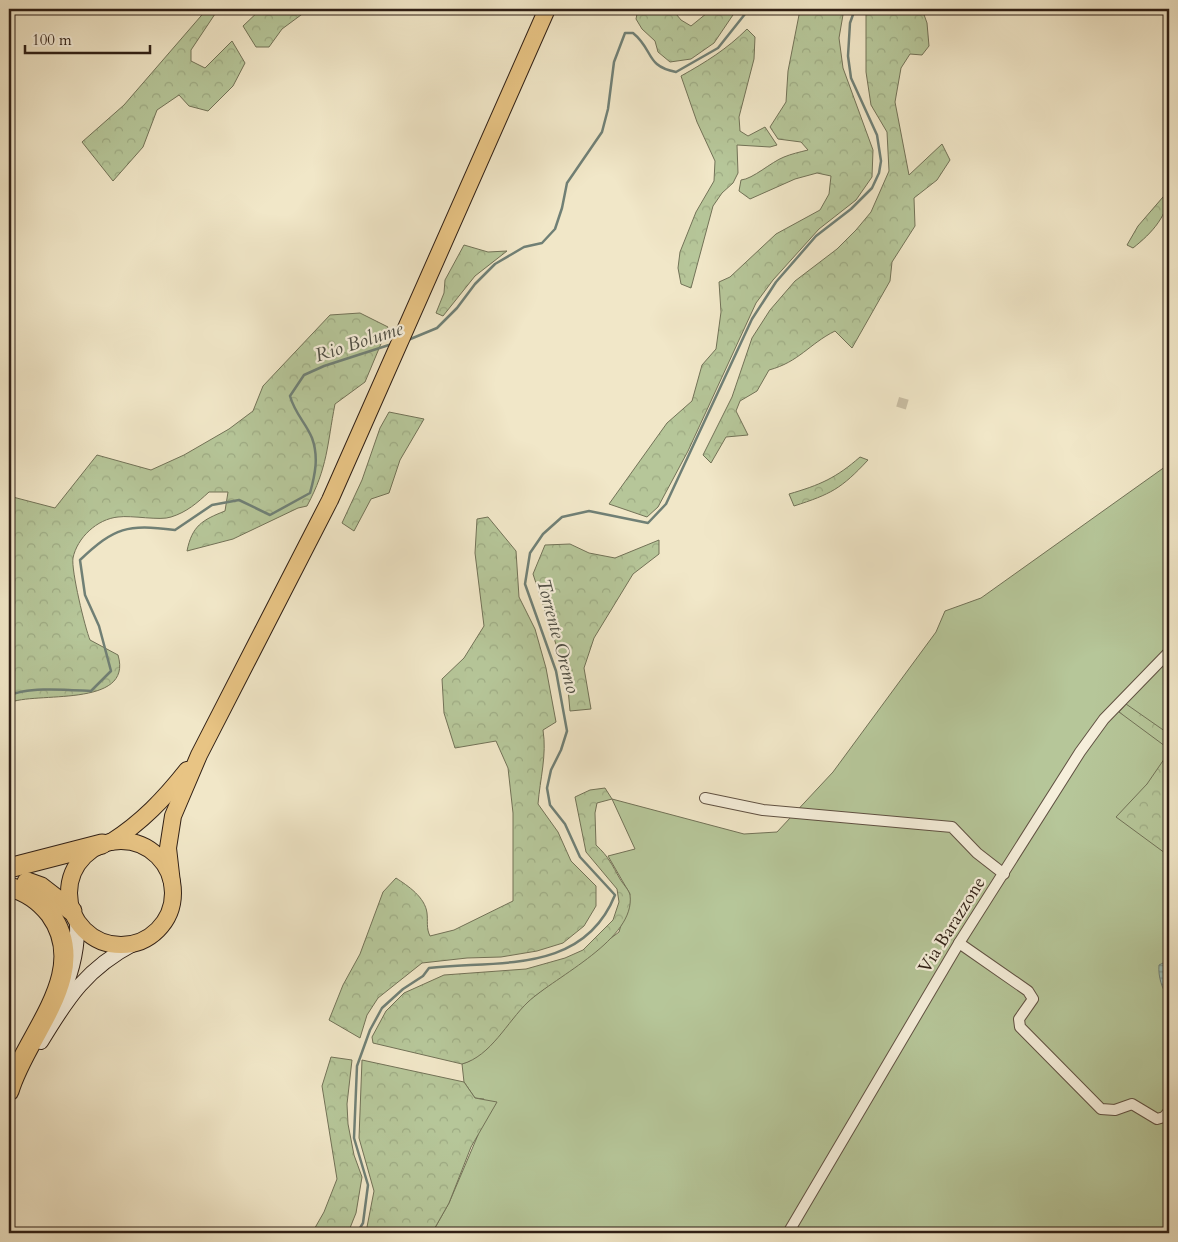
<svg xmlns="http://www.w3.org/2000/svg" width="1178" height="1242" font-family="Cardo,serif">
<defs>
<pattern id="forest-crowns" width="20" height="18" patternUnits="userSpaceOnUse" patternTransform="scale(1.25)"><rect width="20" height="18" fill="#b6c699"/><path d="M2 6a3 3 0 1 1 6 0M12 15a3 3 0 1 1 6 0" fill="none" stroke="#9daa83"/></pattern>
<pattern id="water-rules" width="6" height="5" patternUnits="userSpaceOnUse" patternTransform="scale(1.25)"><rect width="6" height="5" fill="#9bc0b6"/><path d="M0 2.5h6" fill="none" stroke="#7f9b93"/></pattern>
</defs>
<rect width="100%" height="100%" fill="#f1e7c8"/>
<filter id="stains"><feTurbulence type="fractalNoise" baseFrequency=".004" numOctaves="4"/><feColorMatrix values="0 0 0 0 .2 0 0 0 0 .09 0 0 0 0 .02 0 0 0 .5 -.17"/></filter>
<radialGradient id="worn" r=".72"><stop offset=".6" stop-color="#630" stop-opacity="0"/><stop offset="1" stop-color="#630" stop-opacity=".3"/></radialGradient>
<path fill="#b6c699" stroke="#727257" d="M1169,464v769h-737l17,-30 29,-68 6,-36 -9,-1 -11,-16 -2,-18 8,-3 58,-60 91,-69 11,-38 -22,-38 27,-7 -23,-50 132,35 33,-2 56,-60 103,-140 9,-21 36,-13z"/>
<g fill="url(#forest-crowns)" stroke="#727257">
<path d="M207,9h9l1,2 -26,39v11l14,7 27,-27 13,22 -12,23 -25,25 -19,-5 -10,-11 -22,15 -14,37 -30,34 -31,-39 42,-37z"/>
<path d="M261,9h42l2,3 -23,17 -13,18h-13l-13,-21z"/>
<path d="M638,9h34l9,11 10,6 21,-17h25l-23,34 -23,16 -21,3 -12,-10 -3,-11 -13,-12 -6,-10z"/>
<path d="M794,9h50l-5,29 4,30 30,82 -1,27 -16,23 -37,29 -46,51 -17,23 -68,148 -30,56 -11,10 -38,-13 58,-81 25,-22 10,-36 14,-16 5,-37 -2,-30 11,-5 46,-43 44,-24 9,-16 2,-18 -14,-3 -22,6 -45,20 -11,-8 2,-11c12,-1 30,-18 43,-23 7,-3 16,-5 24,-7l-7,-8 -23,-3 -8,-12 16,-25 2,-31 11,-56z"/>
<path d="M866,9h56l5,14 2,23 -7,9 -12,-1 -9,14 -6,34 14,73 33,-31 8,16 -13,20 -23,18 1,28 -23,36 -2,19 -38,67 -17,-17c-26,13 -36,31 -66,39l-12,21 -17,10 -4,10 12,24 -22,2 -15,26 -8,-8 29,-58 20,-59 18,-28 25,-29 42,-32 19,-19 15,-18 18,-41 -2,-39 -16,-27 -5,-33z"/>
<path d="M747,29l8,8 -1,22 -15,58 1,14 8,5 17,-9 12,18 -7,2 -33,-2 1,28 -5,10 -11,10 -9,13 -22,82 -10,-4 -3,-16 2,-16 16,-40 18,-31 1,-20 -18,-39 -16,-46c25,-14 46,-27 66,-47z"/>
<path d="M1169,190c0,25 -17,43 -36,58l-6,-3 11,-19z"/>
<path d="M464,245l24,7 19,-1 -32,25 -32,40 -7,-3 8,-20 1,-13z"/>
<path d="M360,313l28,14 -23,55 -30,22c-8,41 -7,63 -28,102l-9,2 -65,31 -46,12c5,-25 15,-31 38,-40l3,-19h-19c-12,11 -22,20 -38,25 -11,4 -39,-2 -53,0 -21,2 -41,21 -45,41 -2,12 12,70 17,82l28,15c16,54 -84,36 -109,48v-207l46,12 42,-53 54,15 33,-15 45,-26 24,-18 10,-25 67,-71z"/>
<path d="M389,412l35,7 -24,41 -11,33 -18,6 -17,32 -12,-8 20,-43 18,-52z"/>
<path d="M860,457l8,3c-27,29 -37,34 -74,46l-5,-12c31,-9 47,-16 71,-37z"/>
<path d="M488,517l28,34 3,46 16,32 11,39 10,54 -13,8c4,25 -3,49 -5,74l20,28 13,29 25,25v20l-12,20 -21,17 -26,8 -36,6 -34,1 -45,5 -44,35 -11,17 -7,23 -31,-18 14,-35 17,-31 23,-62 13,-14c12,8 29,19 31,35 1,8 -1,15 3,23l24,-6 59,-29v-88l-5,-45 -12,-27 -41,7 -11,-35 -2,-34 22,-21 20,-32 -9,-73 2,-34z"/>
<path d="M659,540v14l-26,20 -39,64 -10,30 7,41 -21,2 -3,-33 -34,-104 12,-29 25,-1 19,9 26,5z"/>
<path d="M1126,704l43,30v15l-50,-37z"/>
<path d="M1169,752v104l-53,-39 31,-33z"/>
<path d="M605,788l7,11 -15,4 -2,10 1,32c13,12 16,20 24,34 3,5 9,11 10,16 6,44 -74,81 -102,107 -21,20 -37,54 -66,62l-89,-21 -1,-6 14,-26 18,-18 40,-18 82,-6 39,-11 18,-8 30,-30 6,-18 -2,-13 -31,-37 -11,-55 15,-7z"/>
<path d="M331,1057l21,3 -5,44 1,20 6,31 8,22 -6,36 -8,20h-36l12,-21 13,-33 -15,-93z"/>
<path d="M362,1060l102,22 11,16 22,4 -26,45 -22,56 -17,30h-69l4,-6 7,-36 -15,-53z"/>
</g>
<path fill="url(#water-rules)" stroke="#708076" d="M1169,960v39c-7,-10 -11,-22 -10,-34z"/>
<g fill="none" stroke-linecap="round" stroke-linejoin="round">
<g stroke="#708076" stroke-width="2.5">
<path d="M408,340l29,-12 20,-20 18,-24 20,-20 29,-17 18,-4 13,-14 7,-21 5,-25 35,-51 6,-23 6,-47 11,-29h8c21,17 12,33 43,39l42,-24 31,-39"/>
<path d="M9,696c18,-10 61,-6 82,-5l20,-20 -12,-45 -14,-31 -5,-35c35,-33 47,-36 95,-30l37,-25 27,-5 31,15 40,-22c5,-18 9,-36 2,-55 -6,-15 -17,-24 -22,-42l14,-21 20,-9 68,-22"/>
<path d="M357,1233l6,-10 5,-38 -14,-47 3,-72 13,-36 12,-22 21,-19 20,-13 6,-8c68,-8 154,7 186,-73l-35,-38 -15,-33 -15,-19 -3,-17 4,-18 10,-20 6,-19 -11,-60 -31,-87 5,-31 13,-19 19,-17 27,-6 59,12 18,-19 86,-185 24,-37 40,-46 35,-27 21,-21 7,-15 2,-12 -4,-26 -26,-57 -3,-22 2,-33 5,-14"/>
</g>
<path stroke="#cabfa4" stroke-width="10" stroke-dasharray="10 5" stroke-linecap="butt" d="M901,408l3,-10"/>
<g stroke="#605142" stroke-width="12">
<g id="street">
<path d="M705,798l58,12 189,17 25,26 27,21"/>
<path d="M959,943l69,48 5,8 -14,20 1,8 81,82 14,1 17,-6 25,15 7,-2 5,-6"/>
<path d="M788,1233l171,-290 121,-191 24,-33 65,-67"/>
</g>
</g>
<g stroke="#2f1f15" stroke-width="16">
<g id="secondary">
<path d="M63,992c10,-23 15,-45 14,-70"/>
<path d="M41,1042c27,-45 46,-74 94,-99"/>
</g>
</g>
<g stroke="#2f1f15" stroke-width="18">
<g id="primary">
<circle cx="121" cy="893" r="52"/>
<path d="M111,842c31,-20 53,-43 76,-72"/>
<path d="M172,883l-4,-35 5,-32 26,-61 131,-255 217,-491"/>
</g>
</g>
<g stroke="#2f1f15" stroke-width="21">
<g id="highway">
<path d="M9,868l93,-24"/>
<path d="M27,882l14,5 31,24"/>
<path d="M9,887c17,4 30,13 41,27 43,59 -25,121 -41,177"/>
</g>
</g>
<use href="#street" stroke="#f6efdb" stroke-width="10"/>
<use href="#secondary" stroke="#f6efdb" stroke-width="14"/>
<use href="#primary" stroke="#e8c484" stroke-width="16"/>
<use href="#highway" stroke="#e8c484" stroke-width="19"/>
</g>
<g text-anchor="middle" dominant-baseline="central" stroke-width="4.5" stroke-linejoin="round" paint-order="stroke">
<g font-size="18" fill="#2f1f15" stroke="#f6efdb">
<text transform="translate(952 925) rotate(-58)">Via Barazzone</text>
</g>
<g font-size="19" font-style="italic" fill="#4f4f45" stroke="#f6efdb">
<text transform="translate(359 342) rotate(-18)">Rio Bolume</text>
<text transform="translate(558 636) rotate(75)">Torrente Oremo</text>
</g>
</g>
<rect width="1178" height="1242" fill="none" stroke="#f1e7c8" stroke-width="30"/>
<rect x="10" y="10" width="1158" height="1222" fill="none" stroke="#2f1f15" stroke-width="2.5"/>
<rect x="15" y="15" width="1148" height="1212" fill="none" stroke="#2f1f15"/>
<path d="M25 45v8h125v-8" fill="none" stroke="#2f1f15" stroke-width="2.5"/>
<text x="32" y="45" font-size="15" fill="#2f1f15" stroke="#f6efdb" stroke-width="4" paint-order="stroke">100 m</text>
<rect width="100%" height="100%" filter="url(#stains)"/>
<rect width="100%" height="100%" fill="url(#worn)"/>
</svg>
